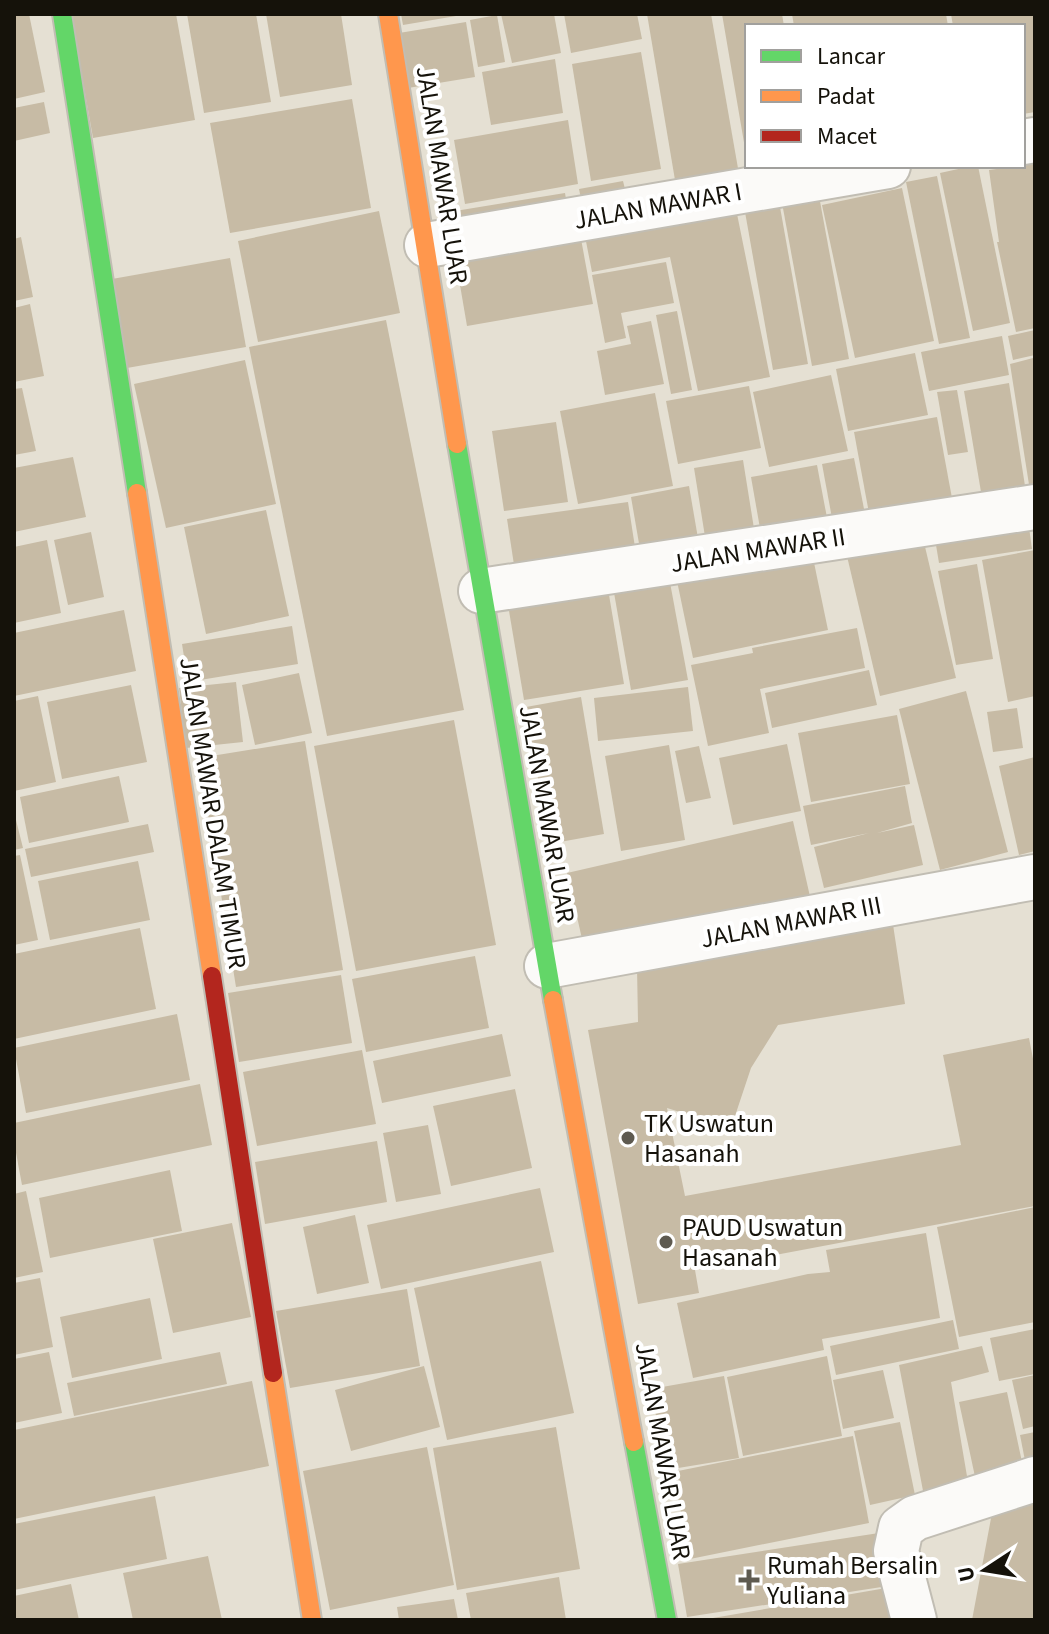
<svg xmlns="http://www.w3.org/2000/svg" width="1049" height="1634" font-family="'Source Sans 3',sans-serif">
<rect width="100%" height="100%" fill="#e5e0d3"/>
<g fill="#c7bba5">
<path d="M14,14h15l16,78 -31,7z"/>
<path d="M71,14h105l19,106 -102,18z"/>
<path d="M187,14h69l15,88 -67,11z"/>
<path d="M266,14h75l11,71 -72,12z"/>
<path d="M401,14h55v2l-53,9z"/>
<path d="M501,14h53l7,39 -49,10z"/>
<path d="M564,14h73l5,25 -71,14z"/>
<path d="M647,14h64l28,160 -63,12z"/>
<path d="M722,14h60l2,12h-37v134z"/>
<path d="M792,14h154l2,12h-154z"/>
<path d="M951,14h84v98l-12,2v-88h-70z"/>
<path d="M497,15l8,47 -27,5 -8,-47z"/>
<path d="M466,22l9,55 -67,11 -9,-55z"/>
<path d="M641,52l20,117 -70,12 -19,-117z"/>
<path d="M555,59l8,54 -72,12 -9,-53z"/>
<path d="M352,99l19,109 -141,25 -20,-110z"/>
<path d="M44,102l6,31 -36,8v-33z"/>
<path d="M568,120l10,64 -113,20 -11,-64z"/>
<path d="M1035,164v164l-19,4 -19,-90h2l-10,-72z"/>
<path d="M972,166h6l32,157 -37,8 -33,-158z"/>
<path d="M937,176l33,162 -31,6 -33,-162z"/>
<path d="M623,181l6,24 -45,8 -5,-24z"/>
<path d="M817,185l32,174 -37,7 -32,-174z"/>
<path d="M902,188l32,153 -79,17 -33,-153z"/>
<path d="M565,193l4,24 -122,19 -4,-23z"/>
<path d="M735,204l35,173 -72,14 -28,-134 -78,15 -9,-46z"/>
<path d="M780,207l28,157 -35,6 -28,-158z"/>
<path d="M379,211l21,102 -142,29 -20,-101z"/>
<path d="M579,228l14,76 -126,22 -13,-76z"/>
<path d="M21,237l12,60 -19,4v-62z"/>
<path d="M230,258l16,89 -119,21 -15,-89z"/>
<path d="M666,262l8,41 -53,10 5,25 -21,5 -13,-68z"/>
<path d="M30,304l14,72 -30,6v-74z"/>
<path d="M677,311l15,79 -21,4 -15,-79z"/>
<path d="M386,320l78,390 -137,26 -78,-389z"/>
<path d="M651,321l13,63 -59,11 -8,-44 34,-7 -4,-18z"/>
<path d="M1035,330v25l-22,5 -5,-24z"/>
<path d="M1002,336l7,39 -80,16 -8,-39z"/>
<path d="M915,353l13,62 -80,16 -12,-62z"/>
<path d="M1033,358l2,132 -5,1 -20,-127z"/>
<path d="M245,360l31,144 -110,24 -32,-144z"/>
<path d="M831,375l17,76 -79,16 -16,-75z"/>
<path d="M1009,383l16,103 -44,6 -17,-101z"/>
<path d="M749,386l12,62 -83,16 -12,-63z"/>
<path d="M22,388l14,63 -22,4v-66z"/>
<path d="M957,390l11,62 -20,3 -11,-63z"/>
<path d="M655,393l18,93 -95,18 -18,-93z"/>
<path d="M937,417l17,92 -83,15 -17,-92z"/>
<path d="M556,422l12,80 -64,9 -12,-80z"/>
<path d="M73,457l13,60 -72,15v-64z"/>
<path d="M854,458l13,66 -33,5 -12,-65z"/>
<path d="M743,460l13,81 -49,8 -13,-81z"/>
<path d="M817,465l11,58 -67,11 -10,-57z"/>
<path d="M689,486l11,64 -58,11 -11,-64z"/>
<path d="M628,502l9,58 -121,18 -9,-59z"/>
<path d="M266,510l23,106 -83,18 -22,-107z"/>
<path d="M1028,520l4,29 -93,14 -5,-30z"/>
<path d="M91,532l13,65 -36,8 -14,-65z"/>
<path d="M922,534l34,144 -76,18 -34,-144z"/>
<path d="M47,540l14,73 -47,10v-76z"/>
<path d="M1035,550v146l-27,6 -26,-142z"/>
<path d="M812,553l16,77 -135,28 -16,-77z"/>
<path d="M977,564l16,95 -37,6 -18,-94z"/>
<path d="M669,577l19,103 -57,10 -18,-103z"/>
<path d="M607,583l17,101 -100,16 -17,-101z"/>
<path d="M124,610l12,61 -122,25v-63z"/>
<path d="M292,626l6,38 -110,18 -6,-38z"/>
<path d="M857,628l8,40 -105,21 9,44 -61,13 -17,-81 62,-12 -1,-5z"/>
<path d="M869,670l8,35 -105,23 -7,-35z"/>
<path d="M299,673l13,60 -57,12 -13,-60z"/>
<path d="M236,682l7,60 -57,6 -7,-60z"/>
<path d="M131,685l16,77 -85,17 -15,-77z"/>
<path d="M688,687l5,44 -95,10 -4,-43z"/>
<path d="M966,691l42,161 -68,18 -41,-161z"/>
<path d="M38,696l18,86 -42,9v-90z"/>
<path d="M581,697l23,137 -55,10 -23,-137z"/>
<path d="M1017,708l6,40 -30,4 -6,-40z"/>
<path d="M897,715l13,69 -99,18 -13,-69z"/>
<path d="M454,720l42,225 -140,26 -42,-225z"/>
<path d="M305,741l38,229 -107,17 -37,-229z"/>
<path d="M787,744l14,67 -68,14 -14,-67z"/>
<path d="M669,745l16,95 -64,11 -16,-95z"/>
<path d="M699,746l12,52 -25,5 -11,-52z"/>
<path d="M1035,757v94l-16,4 -20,-89z"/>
<path d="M119,776l10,46 -100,21 -9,-46z"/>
<path d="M905,786l7,37 -35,10 37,-8 9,40 -99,23 -10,-41 55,-14 -58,12 -8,-39z"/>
<path d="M14,812l9,36 -9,2z"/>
<path d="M793,821l18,80 -226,51 -18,-79z"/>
<path d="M148,824l6,28 -123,25 -6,-28z"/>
<path d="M20,855l18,85 -24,5v-89z"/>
<path d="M138,861l12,59 -100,20 -12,-59z"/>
<path d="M892,918l13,86 -127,21 -27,43 -20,60 -64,-20 18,88 276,-51 -18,-90 86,-17 6,31v137l-340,64 4,23 -61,11 -50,-274 50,-8 -1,-55z"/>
<path d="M140,928l16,81 -142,30v-85z"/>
<path d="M475,956l14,72 -123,24 -14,-73z"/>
<path d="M341,975l11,68 -113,19 -11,-69z"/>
<path d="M177,1014l13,66 -164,33 -12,-65z"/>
<path d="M502,1034l9,42 -129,27 -9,-42z"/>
<path d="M362,1050l14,74 -119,22 -14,-74z"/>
<path d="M200,1084l12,61 -190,40 -8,-43v-19z"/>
<path d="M515,1089l17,79 -81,18 -18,-80z"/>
<path d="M428,1125l13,69 -45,8 -13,-69z"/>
<path d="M377,1141l10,61 -122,22 -10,-62z"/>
<path d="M170,1170l12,61 -132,27 -11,-60z"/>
<path d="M540,1188l14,64 -173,37 -14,-64z"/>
<path d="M26,1191l17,81 -29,6v-84z"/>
<path d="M1035,1207v115l-76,15 -22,-110z"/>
<path d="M355,1215l14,68 -52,11 -14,-67z"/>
<path d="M232,1223l19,94 -78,16 -20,-94z"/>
<path d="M926,1233l14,85 -118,21 2,11 -131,28 -16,-75 131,-29 22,-2 -4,-22z"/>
<path d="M541,1261l33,152 -127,27 -33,-152z"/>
<path d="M40,1278l13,69 -39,8v-72z"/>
<path d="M407,1289l13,77 -130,22 -14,-77z"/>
<path d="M150,1298l12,61 -90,19 -12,-61z"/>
<path d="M953,1320l6,29 -123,26 -6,-29z"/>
<path d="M1035,1329v45l-36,7 -9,-43z"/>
<path d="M982,1346l7,26 -38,10 18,106 -45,8 -25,-131z"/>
<path d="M49,1352l13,61 -48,10v-64z"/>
<path d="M220,1352l7,32 -153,32 -7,-33z"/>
<path d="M827,1356l15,80 -99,20 -16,-79z"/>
<path d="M424,1366l16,61 -89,24 -16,-61z"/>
<path d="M883,1370l11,48 -51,11 -10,-49z"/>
<path d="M1035,1375v51l-12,3 -11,-49z"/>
<path d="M724,1376l15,82 -73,12 -15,-81z"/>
<path d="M252,1381l17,85 -255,53v-89z"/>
<path d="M1007,1392l18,84 -48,10 -18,-84z"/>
<path d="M900,1422l15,73 -45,10 -16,-74z"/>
<path d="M556,1427l24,142 -123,21 -24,-142z"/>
<path d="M1035,1432v42l-7,2 -8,-41z"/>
<path d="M853,1436l16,87 -179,36 -17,-87z"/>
<path d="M427,1447l27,138 -124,25 -27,-139z"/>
<path d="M155,1496l12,63 -153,31v-66z"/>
<path d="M995,1497l40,7v116h-63z"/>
<path d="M879,1533l9,53 -201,31 -9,-53z"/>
<path d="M208,1556l14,64h-89l-10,-47z"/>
<path d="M559,1577l7,43h-95l-5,-27z"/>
<path d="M71,1584l8,36h-65v-24z"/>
<path d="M892,1587l6,33h-185v-2z"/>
<path d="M454,1599l4,21h-59l-2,-13z"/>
</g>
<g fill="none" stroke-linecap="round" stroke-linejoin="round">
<g stroke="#c1bdb3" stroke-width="48">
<g id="street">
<path d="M1023,142l12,-2"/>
<path d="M427,245l461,-79"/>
<path d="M481,591l554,-84"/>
<path d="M547,966l488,-89"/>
<path d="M914,1620l-18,-69 5,-23 14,-10 120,-39"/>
</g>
</g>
<g stroke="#c1bdb3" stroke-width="22">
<g id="fast">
<path d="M62,14l75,479"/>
<path d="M457,444l96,556"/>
<path d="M634,1442l33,178"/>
</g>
</g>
<g stroke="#c1bdb3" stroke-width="22">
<g id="slow">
<path d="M388,14l69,430"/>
<path d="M137,493l75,483"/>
<path d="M553,1000l81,442"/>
<path d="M273,1373l39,247"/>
</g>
</g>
<g stroke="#c1bdb3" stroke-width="22">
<path id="jam" d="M212,976l61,397"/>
</g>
<use href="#street" stroke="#fbfaf8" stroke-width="44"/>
<use href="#fast" stroke="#63d668" stroke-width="18"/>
<use href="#slow" stroke="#ff974d" stroke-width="18"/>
<use href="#jam" stroke="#b3261e" stroke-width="18"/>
</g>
<g fill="#5e5a50" stroke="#fff" stroke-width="3">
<circle cx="628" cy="1138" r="8"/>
<circle cx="666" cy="1242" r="8"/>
<path d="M745 1568h8v8h8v8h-8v8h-8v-8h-8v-8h8z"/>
</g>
<g text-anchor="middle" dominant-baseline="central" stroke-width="8" stroke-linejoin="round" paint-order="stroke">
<g font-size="26" fill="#15120a" stroke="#fff">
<text transform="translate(442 175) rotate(81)">JALAN MAWAR LUAR</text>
<text transform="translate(658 206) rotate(-10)">JALAN MAWAR I</text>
<text transform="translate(758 550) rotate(-9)">JALAN MAWAR II</text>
<text transform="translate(213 813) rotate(81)">JALAN MAWAR DALAM TIMUR</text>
<text transform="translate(547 814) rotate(80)">JALAN MAWAR LUAR</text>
<text transform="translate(791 922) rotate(-11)">JALAN MAWAR III</text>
<text transform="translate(663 1451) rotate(80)">JALAN MAWAR LUAR</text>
</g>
<g font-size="26" fill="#15120a" stroke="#fff" text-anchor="start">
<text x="644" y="1123">TK Uswatun<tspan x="644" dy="30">Hasanah</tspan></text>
<text x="682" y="1227">PAUD Uswatun<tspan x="682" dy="30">Hasanah</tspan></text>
<text x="767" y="1565">Rumah Bersalin<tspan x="767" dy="30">Yuliana</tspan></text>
</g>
</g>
<rect width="1049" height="1634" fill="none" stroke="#15120a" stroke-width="32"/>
<rect x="745" y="24" width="280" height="144" fill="#ffffff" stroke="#a1a09d" stroke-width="2"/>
<rect x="761" y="50" width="40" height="12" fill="#63d668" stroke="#a1a09d" stroke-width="2"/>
<text x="817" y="64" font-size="24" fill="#15120a">Lancar</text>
<rect x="761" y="90" width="40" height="12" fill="#ff974d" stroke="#a1a09d" stroke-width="2"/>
<text x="817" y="104" font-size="24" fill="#15120a">Padat</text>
<rect x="761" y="130" width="40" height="12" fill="#b3261e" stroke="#a1a09d" stroke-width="2"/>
<text x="817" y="144" font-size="24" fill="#15120a">Macet</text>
<g transform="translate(985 1570) rotate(258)" stroke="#ffffff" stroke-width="6" paint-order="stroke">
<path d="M0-6L14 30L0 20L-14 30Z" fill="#15120a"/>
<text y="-12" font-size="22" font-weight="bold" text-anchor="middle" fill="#15120a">U</text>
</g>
</svg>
